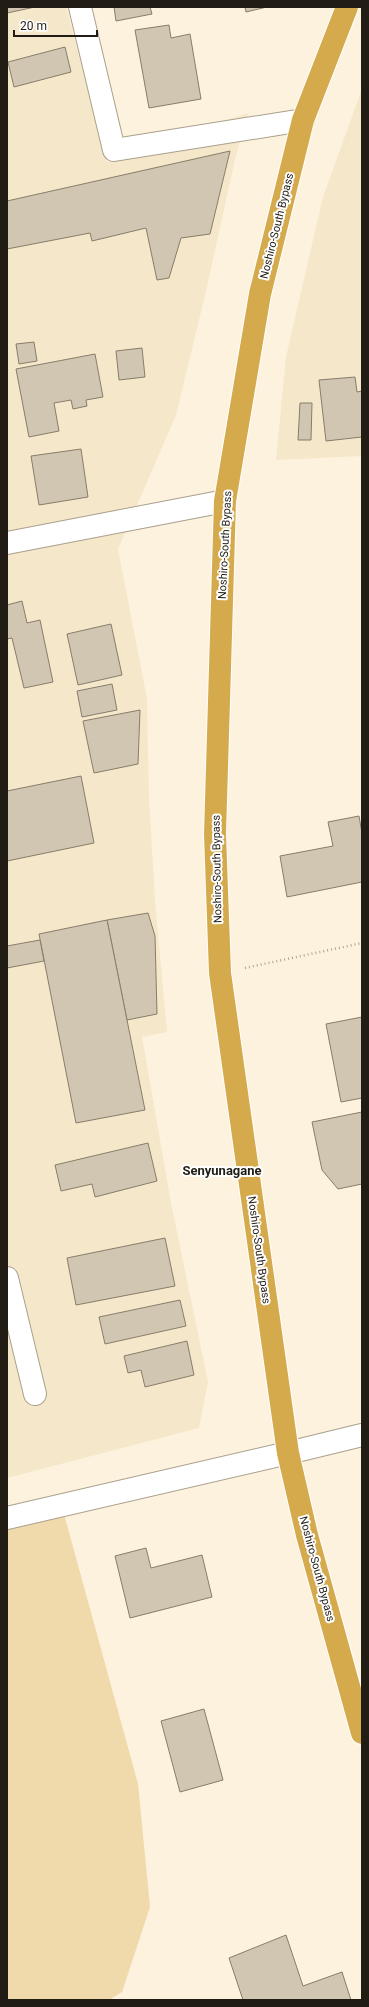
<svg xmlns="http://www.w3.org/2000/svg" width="369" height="2007" font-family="Roboto,sans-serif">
<rect width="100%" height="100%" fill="#fdf2dd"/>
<g fill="#f5e7ca">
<path d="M7,7h59l41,155 141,-49 -13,46 -29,132 -30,124 -58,134 29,150 2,101 6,100 12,132 -25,5 29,166 37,179 -9,46 -192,50z"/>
<path d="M362,89v367l-86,4 10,-103 37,-160z"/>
</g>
<path fill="#f0d9ab" d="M64,1514l74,270 12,123 -28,85 -13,8h-102v-472z"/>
<g fill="#d0c6b1" stroke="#877d6a">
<path d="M7,7h28l-28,6z"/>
<path d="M114,7h36l2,7 -36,7z"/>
<path d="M245,7h22l-21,5z"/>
<path d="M169,25l2,13 19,-4 11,65 -52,9 -14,-78z"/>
<path d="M65,47l6,25 -57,15 -6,-25z"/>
<path d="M230,151l-20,83 -29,4 -12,40 -12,2 -11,-52 -54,13 -2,-8 -83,16v-48z"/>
<path d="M34,342l3,19 -18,3 -3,-20z"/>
<path d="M142,348l3,29 -26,3 -3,-29z"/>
<path d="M95,354l8,43 -17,3 1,6 -14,3 -2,-9 -17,3 5,28 -30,6 -13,-68z"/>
<path d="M355,377l2,15 5,-1v46l-36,4 -7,-61z"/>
<path d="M300,403h12l-1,37h-13z"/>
<path d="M81,449l7,48 -49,8 -8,-49z"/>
<path d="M22,601l5,22 13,-3 13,62 -29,6 -12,-50 -5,1v-34z"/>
<path d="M111,624l11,51 -44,10 -11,-51z"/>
<path d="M112,684l5,26 -35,7 -5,-26z"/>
<path d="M140,710l-2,54 -44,9 -11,-52z"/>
<path d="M81,776l13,67 -87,18v-70z"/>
<path d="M359,816l3,17v49l-75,15 -7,-41 53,-10 -5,-24z"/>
<path d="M148,913l7,23 2,78 -30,6 -20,-100z"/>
<path d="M107,920l38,190 -69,13 -37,-189z"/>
<path d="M40,940l4,21 -37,7v-22z"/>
<path d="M362,1017v81l-21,4 -15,-78z"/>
<path d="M362,1112v72l-24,5 -16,-19 -10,-48z"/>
<path d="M148,1143l9,38 -62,16 -3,-13 -31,7 -6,-26z"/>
<path d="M165,1238l10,48 -99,19 -9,-47z"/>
<path d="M180,1300l6,26 -81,18 -6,-27z"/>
<path d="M187,1341l7,34 -49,12 -4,-17 -13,3 -4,-17z"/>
<path d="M146,1548l5,20 51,-13 10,42 -82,21 -15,-62z"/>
<path d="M204,1709l19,71 -43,12 -19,-71z"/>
<path d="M286,1935l17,51 39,-14 9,28h-108l-14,-42z"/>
</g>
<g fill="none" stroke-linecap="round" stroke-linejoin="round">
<g stroke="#aaa08c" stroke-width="24">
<g id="street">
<path d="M80,7l34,143 189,-30"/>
<path d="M7,543l218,-42"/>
<path d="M288,1453l74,-18"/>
</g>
</g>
<g stroke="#aaa08c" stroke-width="24">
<g id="secondary">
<path d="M7,1278l28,116"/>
<path d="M7,1518l281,-65"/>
</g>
</g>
<g stroke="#fff" stroke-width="24">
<path id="highway" d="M347,7l-44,113 -43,174 -35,207 -10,333 5,139 68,480 19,82 55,198"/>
</g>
<path stroke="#ada595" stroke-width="2.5" stroke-dasharray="1 3" stroke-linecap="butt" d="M245,968l117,-25"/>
<use href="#street" stroke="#fff" stroke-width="22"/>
<use href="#secondary" stroke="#fff" stroke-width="22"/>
<use href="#highway" stroke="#d5aa4d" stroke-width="22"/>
</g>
<g text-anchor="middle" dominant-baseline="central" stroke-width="4" stroke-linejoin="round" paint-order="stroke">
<g font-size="11" fill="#211d15" stroke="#fff">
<text transform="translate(277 226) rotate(-76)">Noshiro-South Bypass</text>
<text transform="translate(225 545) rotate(-87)">Noshiro-South Bypass</text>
<text transform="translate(217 869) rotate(-91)">Noshiro-South Bypass</text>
<text transform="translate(259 1250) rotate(82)">Noshiro-South Bypass</text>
<text transform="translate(317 1569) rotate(75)">Noshiro-South Bypass</text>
</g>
<g font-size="13" font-weight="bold" fill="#211d15" stroke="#fff">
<text x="222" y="1170">Senyunagane</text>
</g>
</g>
<rect width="369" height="2007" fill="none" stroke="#211d15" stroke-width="16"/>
<path d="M14 30v6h83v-6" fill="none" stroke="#211d15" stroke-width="2"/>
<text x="20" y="30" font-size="12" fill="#211d15" stroke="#ffffff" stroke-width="3" paint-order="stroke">20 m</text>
</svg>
